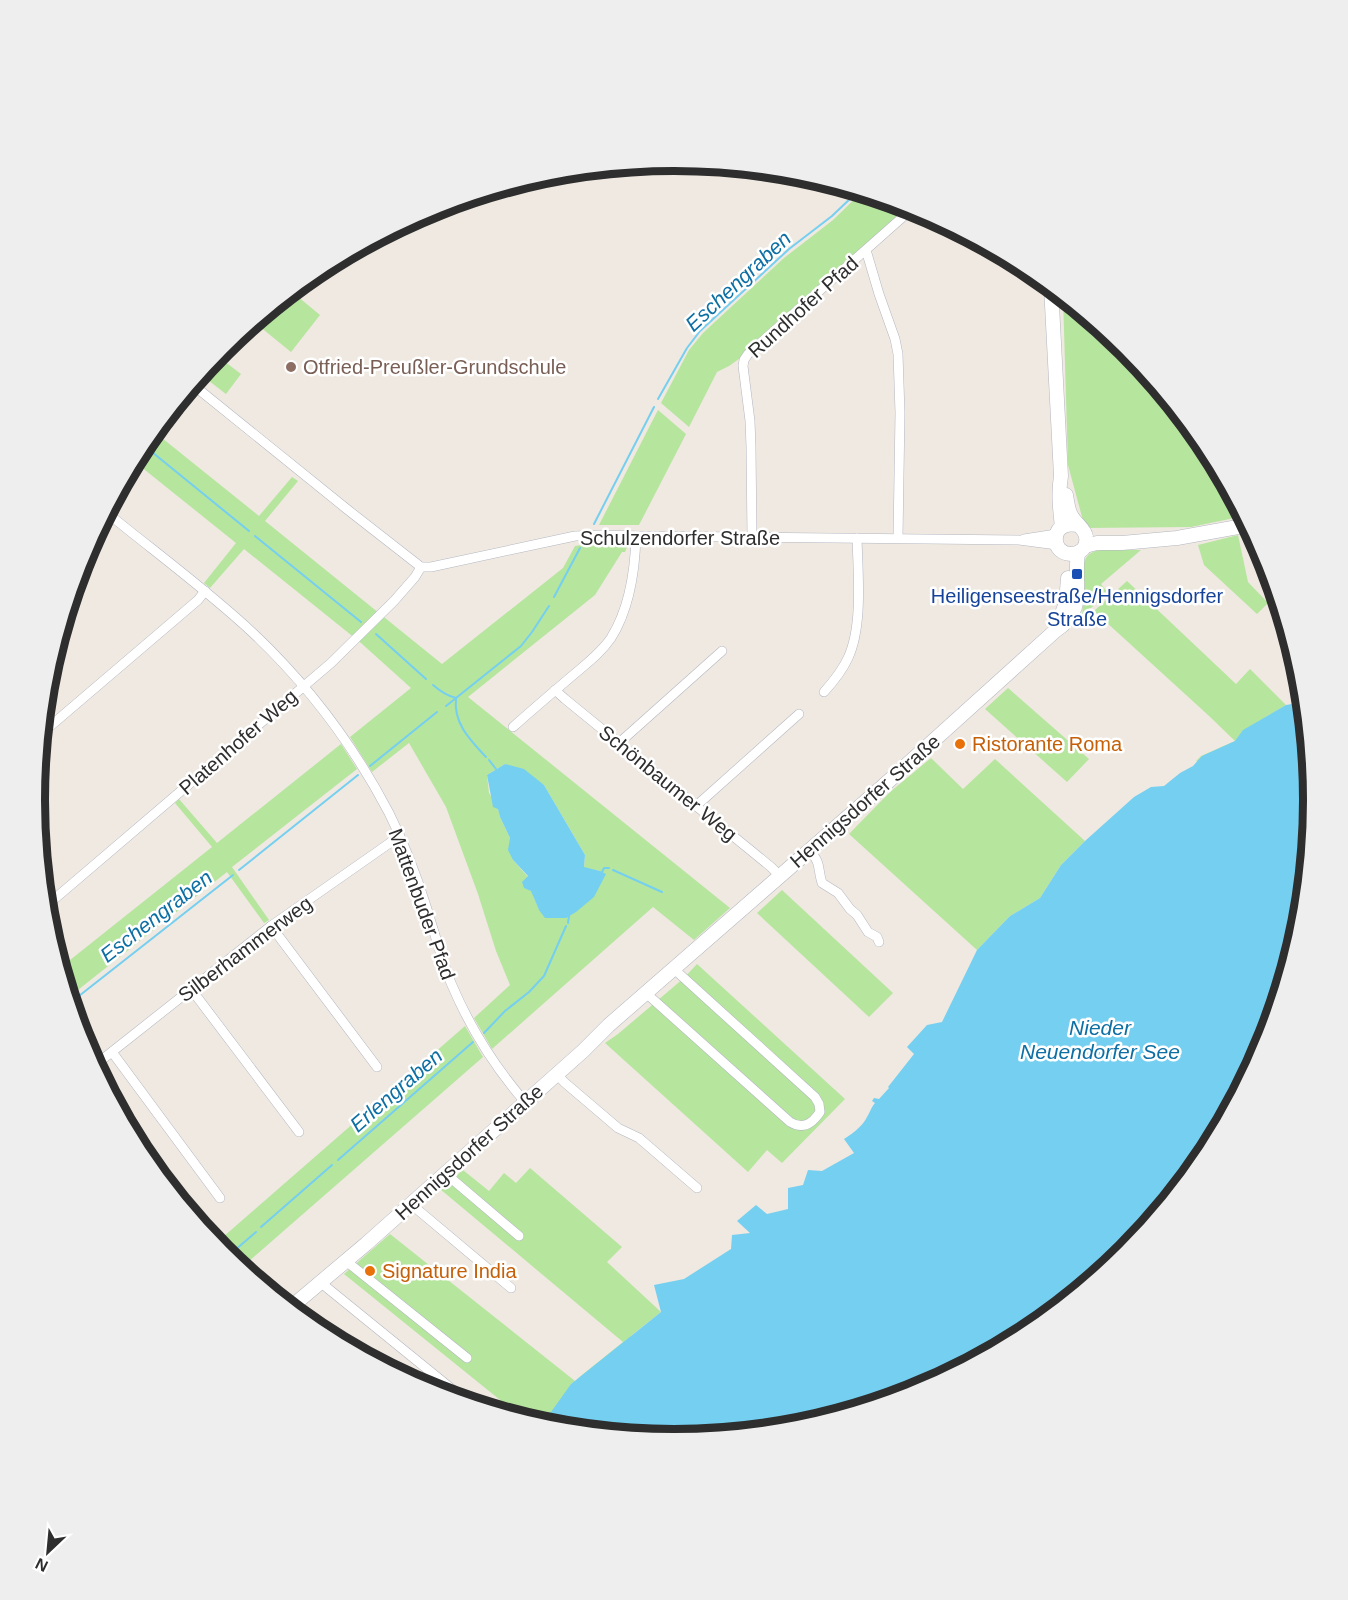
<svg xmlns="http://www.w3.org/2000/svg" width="1348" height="1600" font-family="Arial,sans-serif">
<rect width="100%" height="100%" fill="#efe9e1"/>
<g fill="#b6e59e" fill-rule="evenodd">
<path d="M862,192l48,15 -164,147 -17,12 -12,6 -28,55 -28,-24 28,-53 14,-17 81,-75 49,-38z"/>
<path d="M291,291l29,24 -29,37 -37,-30z"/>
<path d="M1063,296l63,52 80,97 38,71 -53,11 -106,1 -17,-63z"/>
<path d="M216,355l25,19 -15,20 -26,-20z"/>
<path d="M186,391l2,2 -31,41 102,82 33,-39 6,4 -33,40 177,143 121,-96 12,-22 13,-2 40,1 -3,7h-3l-27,43 -127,102 262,211 -36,32 -41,-33 -161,142 -18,-31 36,-33 -14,-34 -18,-57 -32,-87 -37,-64 -37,29 -22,-35 61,-49 -50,-45 -117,-94 -34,39 -6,-5 32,-40 -101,-81 -5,5 12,-23zM505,764l39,21 41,70 -1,13 16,3 -61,38 -5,-11 -6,-21 -15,-17 -3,-22 -10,-21 -2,-9 -9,-15 -2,-18z"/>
<path d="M658,410l28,24 -47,91h-40z"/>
<path d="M1238,535l10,47 20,21 -11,11 -53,-49 -6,-20z"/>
<path d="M1101,550h40l-40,34 7,9 -25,22h-1c3,-14 -2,-46 3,-55 3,-7 9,-9 16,-10z"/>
<path d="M1127,581l109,103 14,-15 36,36 -20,12 -55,53 -15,-9 5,-5 34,-15 -27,-26 -114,-104z"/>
<path d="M1008,688l81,71 -22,23 -82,-73z"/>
<path d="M341,744l16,25 -125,98 37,53 -5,3 -37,-51 -158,125 -9,-29 152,-121 -37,-44 4,-4 38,44z"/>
<path d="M931,758l32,31 32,-30 90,82 -24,24 -21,33 -30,18 -33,34 -128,-116 41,-42z"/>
<path d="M782,890l111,103 -24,24 -112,-104z"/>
<path d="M697,964l148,135 -63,64 -15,-13 -19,22 -143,-129 13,-9 66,-56z"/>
<path d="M465,1026l18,31 -242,211 -19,-16 -7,-8z"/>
<path d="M530,1168l92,79 -15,15 54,50 -29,23 -13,19 -42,25 46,-37 -183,-153 23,-19 26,21 15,-18 12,10z"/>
<path d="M390,1234l185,147 -4,3 -22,43 -24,-7 -181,-146z"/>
</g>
<g fill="#75cff0">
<path d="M1304,702l9,98 -12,125 -36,120 -59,111 -80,96 -97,80 -111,59 -120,36 -124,12 -125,-12 -24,-7 26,-8 20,-28 90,-72 -7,-27 30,-6 47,-30 1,-14 18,-2 -13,-12 19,-16 11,9 21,-5v-21l15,-3 5,-15 14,1 32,-18 -10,-14c8,-5 19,-13 23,-22 3,-5 4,-9 8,-14l-3,-2 2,-3 5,1 10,-11 -1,-1 26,-33 -7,-7 20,-22 15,-3 35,-72 33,-34 30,-18 21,-33 24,-24 49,-44 17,-10 13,-1 16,-13 13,-7 9,-10 33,-15 8,-11 43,-25z"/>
<path d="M505,764l19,5 20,16 41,70 -1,12 16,4 6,3 -12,23 -18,15 -10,6h-21l-6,-8 -8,-19 -7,-3 -2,-6 6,-6 -15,-16 -5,-10 2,-12 -10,-21 -2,-8 -5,-2 -6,-32z"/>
</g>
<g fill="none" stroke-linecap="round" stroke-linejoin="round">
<g stroke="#75cff0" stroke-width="2">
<path d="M658,399l29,-51 13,-17 89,-82 43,-33 21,-20"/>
<path d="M147,448l102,83"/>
<path d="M594,524l60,-117"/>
<path d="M255,536l106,86"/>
<path d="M554,597l26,-49"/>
<path d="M376,634l50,45"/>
<path d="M433,685c7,6 14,11 23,13 -3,25 14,42 30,59"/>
<path d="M446,706l75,-60 11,-14 17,-26"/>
<path d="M489,760l7,9"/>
<path d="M370,766l67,-54"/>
<path d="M239,870l119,-95"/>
<path d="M613,870l49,22"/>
<path d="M602,872l2,-4h5"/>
<path d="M568,923l1,-7"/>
<path d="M70,1003l163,-128"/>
<path d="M484,1033l21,-22 24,-19 15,-16 22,-50"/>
<path d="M338,1160l135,-118"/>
<path d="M261,1227l71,-62"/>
<path d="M227,1257l29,-25"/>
</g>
<g stroke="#b4b7c1" stroke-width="10">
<g id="minor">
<path d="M866,250l13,44 16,45 3,15 2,59 -2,125"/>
<path d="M192,384l156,126 73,57h10l144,-31 26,-1 38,1 380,4 38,5"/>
<path d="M106,512c49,40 101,78 147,121 55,52 101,113 136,180 15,30 27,61 37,93 8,25 15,52 25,77 19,45 42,82 74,119"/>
<path d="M752,538l-1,-91 -1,-26 -7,-55 1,-6 4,-6 165,-146"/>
<path d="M1024,539l32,-5"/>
<path d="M555,690l10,9 206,168 9,9"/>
<path d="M824,692c9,-10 18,-21 24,-34 15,-32 10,-84 9,-120"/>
<path d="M513,727c19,-17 39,-34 59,-51 14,-12 29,-23 39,-38 19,-30 24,-67 25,-102"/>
<path d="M41,734l157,-134 7,-9"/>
<path d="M619,743l103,-92"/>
<path d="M696,806l103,-92"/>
<path d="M809,850c13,14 8,17 13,33l16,10 12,16 7,6 11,17 9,5 2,5"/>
<path d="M45,907l286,-244 63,-62 21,-24 6,-10"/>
<path d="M271,926l106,141"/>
<path d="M191,989l108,143"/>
<path d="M647,994l143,128c13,8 22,2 30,-10l-1,-8 -4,-7 -141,-128"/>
<path d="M112,1052l108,146"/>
<path d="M94,1066l177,-140 123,-86 6,-2"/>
<path d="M557,1074l7,8 54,46 21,10 58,50"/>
<path d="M446,1174l73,62"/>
<path d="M412,1203l6,7 93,78"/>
<path d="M346,1261l121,97"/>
<path d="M320,1282l149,121"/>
<path d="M292,1306l56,41"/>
</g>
</g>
<g stroke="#b4b7c1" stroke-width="15">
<g id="secondary">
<path d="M1051,286l10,190c-3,18 -1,33 1,51"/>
<path d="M1066,495c1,6 2,13 4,18 4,10 15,15 16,24 4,22 -33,23 -30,0 1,-11 12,-14 21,-12"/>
<path d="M1085,546l12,-3h25l55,-5 72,-13"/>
<path d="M1056,629l10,-26 2,-25"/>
<path d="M290,1308l76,-64 217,-193 26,-26 272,-237 174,-157c33,-21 18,-46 23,-78"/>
</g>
</g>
<use href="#minor" stroke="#fff" stroke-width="9"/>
<use href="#secondary" stroke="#fff" stroke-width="14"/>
</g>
<circle fill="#8d6e63" stroke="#fff" stroke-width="2" cx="291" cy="367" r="6"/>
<rect fill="#1a4fb4" stroke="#fff" stroke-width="2" x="1071" y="568" width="12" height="12" rx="3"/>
<g fill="#e8710a" stroke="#fff" stroke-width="2">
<circle cx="960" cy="744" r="6"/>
<circle cx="370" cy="1271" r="6"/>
</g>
<g text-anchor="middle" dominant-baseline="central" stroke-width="5" stroke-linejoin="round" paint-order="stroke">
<g font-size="20" fill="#2e2e2e" stroke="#fff">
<text transform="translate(803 307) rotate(-42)">Rundhofer Pfad</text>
<text x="680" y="538">Schulzendorfer Straße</text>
<text transform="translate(238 742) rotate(-41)">Platenhofer Weg</text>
<text transform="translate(668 783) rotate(39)">Schönbaumer Weg</text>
<text transform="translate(865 801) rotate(-41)">Hennigsdorfer Straße</text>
<text transform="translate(422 904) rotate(70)">Mattenbuder Pfad</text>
<text transform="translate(245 949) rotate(-37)">Silberhammerweg</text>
<text transform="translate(469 1152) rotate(-42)">Hennigsdorfer Straße</text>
</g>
<g font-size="20" fill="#785e54" stroke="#fff" text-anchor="start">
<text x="303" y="367">Otfried-Preußler-Grundschule</text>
</g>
<g font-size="20" fill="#164399" stroke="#fff">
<text x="1077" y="596">Heiligenseestraße/Hennigsdorfer<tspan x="1077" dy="23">Straße</tspan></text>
</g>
<g font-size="20" fill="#c56008" stroke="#fff" text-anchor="start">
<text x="972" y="744">Ristorante Roma</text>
<text x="382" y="1271">Signature India</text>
</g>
<g font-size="21" font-style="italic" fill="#0d6fa3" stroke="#fff">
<text transform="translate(738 281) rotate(-43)">Eschengraben</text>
<text transform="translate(156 916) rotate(-38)">Eschengraben</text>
<text x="1100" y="1027">Nieder<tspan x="1100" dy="24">Neuendorfer See</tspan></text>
<text transform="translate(396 1090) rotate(-41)">Erlengraben</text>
</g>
</g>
<path d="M0 0H1348V1600H0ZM45 800a629 629 0 1 1 1258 0a629 629 0 1 1-1258 0Z" fill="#eee" fill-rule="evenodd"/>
<path fill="none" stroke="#2e2e2e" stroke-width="8" d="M45 800a629 629 0 1 1 1258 0a629 629 0 1 1-1258 0Z"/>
<g transform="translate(48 1552) rotate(206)" stroke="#ffffff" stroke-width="4.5" paint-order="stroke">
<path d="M0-4.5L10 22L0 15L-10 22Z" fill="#2e2e2e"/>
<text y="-9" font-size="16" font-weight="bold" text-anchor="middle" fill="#2e2e2e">N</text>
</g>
</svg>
